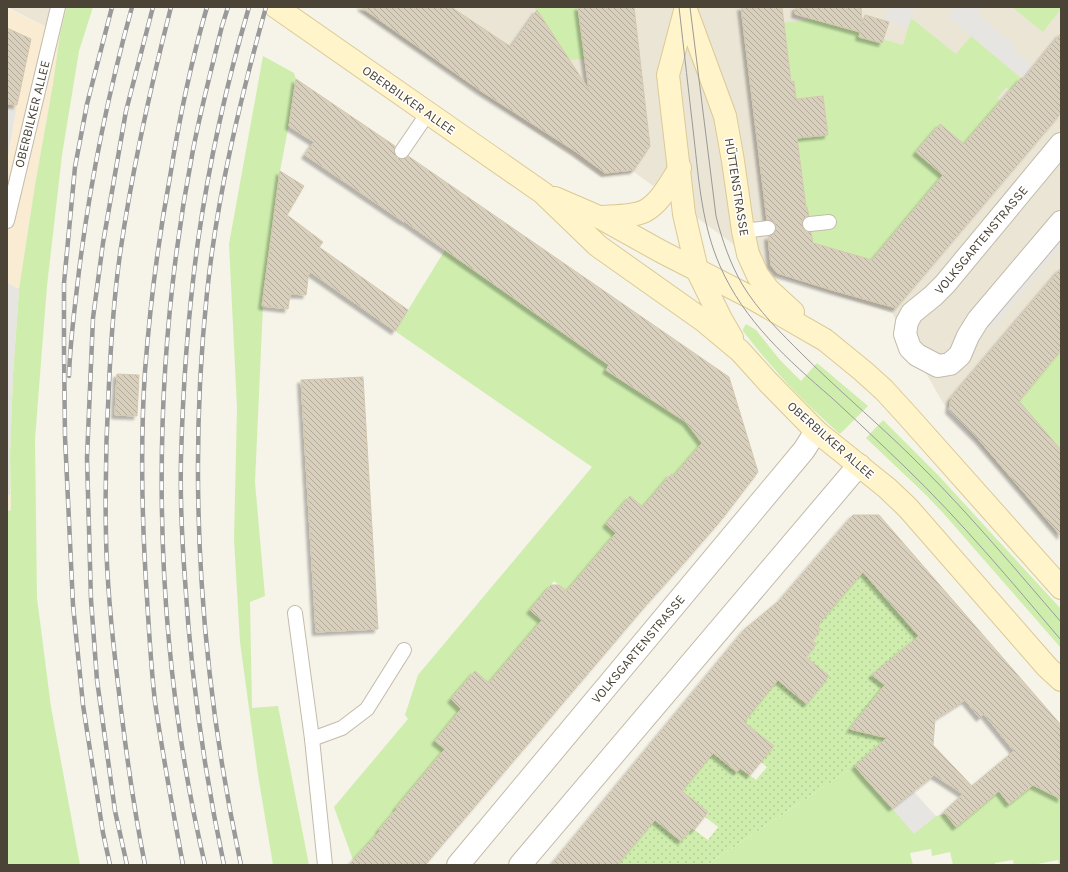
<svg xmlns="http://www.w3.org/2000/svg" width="1068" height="872" font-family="Karla,sans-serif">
<defs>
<pattern id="park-dots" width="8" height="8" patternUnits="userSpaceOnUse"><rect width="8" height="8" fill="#cfeeae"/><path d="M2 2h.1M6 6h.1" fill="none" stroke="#b3cd96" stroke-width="1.8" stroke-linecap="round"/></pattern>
<pattern id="building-back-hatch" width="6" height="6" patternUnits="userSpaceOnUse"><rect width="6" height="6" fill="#d9cfbd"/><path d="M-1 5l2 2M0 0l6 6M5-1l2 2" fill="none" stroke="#b2aa9a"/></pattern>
<filter id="shadow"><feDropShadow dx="-3.5" dy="3.5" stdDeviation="1" flood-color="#0004"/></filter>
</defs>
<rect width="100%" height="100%" fill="#f6f3e9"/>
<g fill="#ebe5d6">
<path d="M7,7h61l-8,27z"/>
<path d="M354,7h707v533l-118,-137 -51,-90 -116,-38 -142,-103 -33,5z"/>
</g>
<path fill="#faebd3" d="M7,8l53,26 -7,50 -18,101 -16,104 -6,85 -3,80 1,56h-4z"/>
<g fill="#cfeeae">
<path d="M67,7h26l-14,44 -17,104 -15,131 -12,153 2,159 14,109 29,158h-73v-354l4,-1 -1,-56 3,-80 6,-85 16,-104 18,-101 7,-50z"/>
<path d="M534,7h44l5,39 6,13 -19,1z"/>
<path d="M1012,7h49v2l-18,23z"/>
<path d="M911,18l45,36 15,-18 50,42 -10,13 -4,-4 -10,11 5,4 -35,45 -27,-23 -24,28 28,23 -62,93 -40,-17 -29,-8 -6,-36h-3l-7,-72 31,-1 -5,-38 -27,3 -2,-18 -3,1 -10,-59 32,-4 47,13 -1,5 23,6 1,-4 20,6z"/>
<path d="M263,56l31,17 2,6 -3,24 -13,68 -17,135 -8,176 10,114 -15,6 2,106 26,-2 31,159h-36l-15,-90 -18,-133 -6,-102 3,-132 -8,-164z"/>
<path d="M445,250l152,107 14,5 -5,8 29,19 39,12 37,54 -37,21 -4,-2 -7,9 4,4 -14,29 -23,-20 -24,28 23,21 -51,55 -24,-19 -24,29 23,20 -53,62 -25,-21 -24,28 16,15 -31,27 9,8 -66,81 5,5 -14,7 -17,18 -19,-53 74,-88 -3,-4 13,-40 174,-208 -197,-136z"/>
<path d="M746,324l10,6 24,30 21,21 16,-18 51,43 -28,28c-36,-31 -68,-65 -97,-103v-2z"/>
<path d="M1061,350v100l-40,-46 -5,4 7,-26z"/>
<path d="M883,420l55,55 123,134v39l-117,-134 -18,-19 -60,-57z"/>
<path d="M855,766l59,67 22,-17 38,-9 4,2 21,-18 10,13 34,-27 11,5 6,16 1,1v66h-2l-1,-5 -25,5h-19l-1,-5 -18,3v2h-42l-3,-13 -18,4 -1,-7 -21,4 3,12h-206z"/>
</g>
<path fill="url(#park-dots)" d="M866,556l55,76 -9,13 -39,31 12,9 -35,43 37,10 -32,28 -148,99h-90l38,-45 26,21 11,-13 16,12 10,-13 -14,-11 3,-5 -13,-10 -7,1 -9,-7 38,-46 10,14 11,9 3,-4 16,12 11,-13 -6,-5 13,-16 -27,-21 -9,-4 42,-43 5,4v5l22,17 22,-28 -15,-12 -7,1 -2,-6 12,-14 -5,-4 9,-12 -4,-3z"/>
<g fill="#e7e5e1">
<path d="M889,7h25l-6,21 -24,-8z"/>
<path d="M955,7h27l-5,7 38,31 -3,4 21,18 -10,12 -76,-63z"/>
<path d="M7,105l9,5 -9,51z"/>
<path d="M1061,234v12l-69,83 -5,-5z"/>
<path d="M7,283l12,6 -6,85 -3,80v41h-3z"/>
<path d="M913,791l23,25 -22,18 -22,-26z"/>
</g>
<g fill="url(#building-back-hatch)" stroke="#d5c8af" fill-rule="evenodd" filter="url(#shadow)">
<path d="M361,7h90l60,40 26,-37 52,80 -11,-83h56l16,139 -16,24 -29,3 -30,-22 -94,-60z"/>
<path d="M741,7h41l9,75 3,-1 2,18 27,-3 5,39 -31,3 9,69h1l2,9 -4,1 -3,4 1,8 3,3h5l2,11 59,17 71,-85 -27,-23 24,-28 24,20 57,-66 3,1 37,-46v80l-165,195 -64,-18 -55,-17 -6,-8 -3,-28 5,-2 3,-8 -1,-4 -4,-3h-4z"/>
<path d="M796,7h65l1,18 3,-10 24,7 -7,21 -23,-6 1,-5 -65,-18z"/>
<path d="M7,28l24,11 -14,66 -10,-1z"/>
<path d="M296,79l99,67 -1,5 3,7 5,1 6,-3 321,221 29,95 -36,47 -39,45 -36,40 -222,261h-76l31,-34 -1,-1 18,-21 -1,-1 49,-59 -10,-8 26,-32 -10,-10 24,-28 14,12 53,-63 -12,-10 21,-25h8l8,6 49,-58 -10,-9 24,-28 13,11 28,-33 3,2 28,-33 -16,-21 -80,-52 3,-5 -205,-144v1l-99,-67 9,-13 -25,-16z"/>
<path d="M280,171l24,15 -17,29 36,27 -4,5 89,63 -13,21 -86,-60 -3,24 -16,-1 -2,15 -26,-3z"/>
<path d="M1061,268v82l-42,51 42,49v86l-82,-96 -30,-30 2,-12z"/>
<path d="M117,374l22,1 -2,41 -22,-1z"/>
<path d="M363,377l15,252 -62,3 -15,-252z"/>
<path d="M853,515h26l182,210v74l-28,-14 -24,19 -10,-13 -43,36 -12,-15 19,-18 -29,-19 -42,33 -27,-30 -10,-12 32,-28 -37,-9 35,-44 -13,-10 47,-39 -56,-64 -46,54 4,3 -9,12 5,3 -11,13 23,19 -22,28 -29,-24 -34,42 30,24 -24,29 -10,-7 -3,4 -24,-19 -31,38 26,21 -14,18 -2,-2 -11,13 -26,-21 -38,45h-66l194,-236 35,-29zM965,700l15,18 4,-4 30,37 -42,35 -39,-41 2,-26z"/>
</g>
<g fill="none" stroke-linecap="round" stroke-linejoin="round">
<g stroke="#c3bbaa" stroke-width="16">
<g id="lane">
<path d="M402,151l26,-38"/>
<path d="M7,221l51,-214"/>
<path d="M810,224l19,-2"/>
<path d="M743,231l25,-3"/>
<path d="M295,613l17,126 13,126"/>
<path d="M312,739l30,-11 25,-19 37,-59"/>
</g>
</g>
<g stroke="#c3bbaa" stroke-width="24">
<g id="street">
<path d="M1061,144l-116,140 -12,12 -21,17 -5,9 -2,12 5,14 7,7 21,11 12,-2 10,-9 8,-19 10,-16 83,-98"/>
<path d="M458,865l346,-415 12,-19"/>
<path d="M520,865l339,-400"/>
</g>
</g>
<g stroke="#dbca94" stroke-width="24">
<g id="secondary">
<path d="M276,7l267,186 55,53 106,75 36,30 28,31 48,49 71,57 21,20 139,159 14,13"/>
<path d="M686,7l-18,68 16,139 13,56 24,49 11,19"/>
<path d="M686,10l39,106 8,45 10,70 5,23 10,22 10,13 25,23"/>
<path d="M555,198l44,19 63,35 90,46 73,42 38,31 21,19 22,24 155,174"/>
<path d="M599,217c15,-1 33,0 46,-6 16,-9 25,-28 35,-43"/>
</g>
</g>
<use href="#lane" stroke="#fff" stroke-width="14"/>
<use href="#street" stroke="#fff" stroke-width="22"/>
<use href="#secondary" stroke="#fff4ca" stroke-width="22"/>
<g stroke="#999" stroke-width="1">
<path d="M679,7c5,44 10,87 15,131 5,44 8,87 26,128 24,55 68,94 112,132 25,23 49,46 73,69 56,54 106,114 156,173"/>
<path d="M690,7l26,209c6,24 14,47 26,68 16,27 39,49 61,71 39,39 82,74 121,114 48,48 92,101 137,153"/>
</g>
<g stroke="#999" stroke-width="4.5">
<g id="rail">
<path d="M69,376c1,-35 6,-70 10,-105 11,-89 29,-177 53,-264"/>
<path d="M110,865l-7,-32 -20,-128 -10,-100 -8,-168 -1,-86v-68l11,-116 12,-63 25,-97"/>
<path d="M127,865l-12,-54 -18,-131 -6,-80 -4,-142 6,-140 10,-75 23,-132 27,-104"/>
<path d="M145,865c-12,-60 -20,-120 -27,-181 -6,-49 -11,-98 -12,-147 -1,-51 0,-102 3,-153 2,-43 5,-87 11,-130 12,-83 30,-165 51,-247"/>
<path d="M183,865c-10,-54 -20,-108 -28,-163 -4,-35 -6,-70 -8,-104 -5,-75 -7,-152 -2,-227 5,-65 13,-130 25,-194 9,-57 21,-115 37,-170"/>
<path d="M205,865c-54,-231 -57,-482 -12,-715 8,-42 19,-83 29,-124l6,-19"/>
<path d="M224,865c-20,-94 -33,-189 -39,-285 -3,-40 -5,-81 -4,-122 2,-72 7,-145 17,-217 11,-78 29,-159 51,-234"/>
<path d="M241,865c-40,-186 -54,-382 -34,-572 10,-97 33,-193 59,-286"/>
</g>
</g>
<use href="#rail" stroke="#fff" stroke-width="3" stroke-dasharray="9" stroke-linecap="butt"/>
</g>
<g text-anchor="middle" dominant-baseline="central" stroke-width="3" stroke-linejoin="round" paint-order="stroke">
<g font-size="13" fill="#4b4436" stroke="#fff">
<text transform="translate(409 100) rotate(35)">OBERBILKER ALLEE</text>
<text transform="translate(32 114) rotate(-76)">OBERBILKER ALLEE</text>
<text transform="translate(737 187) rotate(81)">HÜTTENSTRASSE</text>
<text transform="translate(981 240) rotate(-50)">VOLKSGARTENSTRASSE</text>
<text transform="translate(831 440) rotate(41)">OBERBILKER ALLEE</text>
<text transform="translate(638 649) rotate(-50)">VOLKSGARTENSTRASSE</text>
</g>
</g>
<rect width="1068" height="872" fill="none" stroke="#4b4436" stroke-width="16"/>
</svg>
